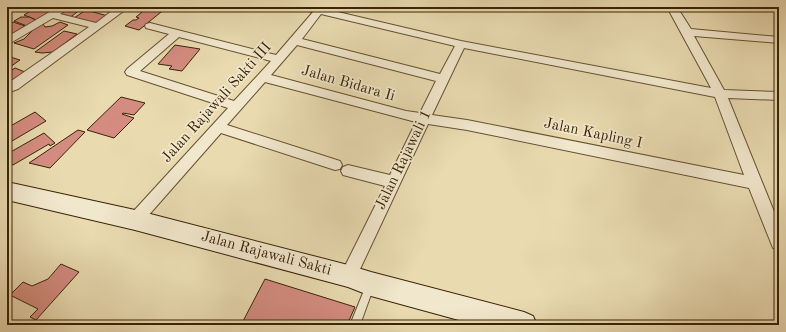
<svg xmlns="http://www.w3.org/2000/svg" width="786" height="332" font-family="'Old Standard TT',serif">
<rect width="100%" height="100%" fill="#e9dab0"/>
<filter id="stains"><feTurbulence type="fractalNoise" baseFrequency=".005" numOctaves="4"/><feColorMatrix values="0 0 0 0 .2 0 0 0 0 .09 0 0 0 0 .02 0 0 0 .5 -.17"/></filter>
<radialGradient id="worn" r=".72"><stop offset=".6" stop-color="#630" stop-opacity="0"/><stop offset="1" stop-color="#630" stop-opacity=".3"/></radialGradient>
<g fill="#d48c80" stroke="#3a2306">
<path d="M34,7h11l9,3 -15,11 -15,-6 8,-5h-1z"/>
<path d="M68,7l12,3 -11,8 -12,-3z"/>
<path d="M148,7l18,1 -27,22 -14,-4 8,-6h3l3,-2 -3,-1z"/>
<path d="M86,10l22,6 -11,8 -23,-6z"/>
<path d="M21,17h8l7,3 -9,6 -13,-5z"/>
<path d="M13,22l12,4 -18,11v-11z"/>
<path d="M60,22l8,3 -34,24 -20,-6 10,-4 13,-13 6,-2 2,3 7,-1z"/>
<path d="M64,31l13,3 -24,18 -11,1 -7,-1z"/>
<path d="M175,45l25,4 -18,22 -13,-2 3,-3 -14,-2z"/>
<path d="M7,56l13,4 -13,9z"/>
<path d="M15,68l10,4 -18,12v-11z"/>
<path d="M121,97l24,6 -11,12 -11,-2 -1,1 12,4 -20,20 -27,-8z"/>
<path d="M35,112l11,9 -39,23v-16z"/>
<path d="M78,130l7,2 -35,36 -21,-5z"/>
<path d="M44,133l11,10 -5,3 -1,-2 -36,21 -6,-6v-5z"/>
<path d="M61,264l18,8 -43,48 -6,-3 8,-8 -28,-14 13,-13 9,4 16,-7z"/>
<path d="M265,279l90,28 -8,18h-106z"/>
</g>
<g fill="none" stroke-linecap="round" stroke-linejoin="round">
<g stroke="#665130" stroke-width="2">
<path id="lane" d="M370,282l3,1 1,3 -14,39h-10l17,-42z"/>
</g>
<g stroke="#665130" stroke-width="2">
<g id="street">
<path d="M58,7h12l-10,7 36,9 21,-16h12l-111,82 -11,4v-9l82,-57 -36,-9 -46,27v-8z"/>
<path d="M298,7h29l-2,2 136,32 250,47 -44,-81h10l14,22 88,8v6l-85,-7 30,54 55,2v8l-51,-2 51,126v26l-6,-2 -24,-60 -282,-58 -39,-6 -74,158 -6,2 -6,-2 -2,-6 45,-90 -42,-11 -2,-4 2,-4 5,-2 42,10 26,-53 -151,-40 -38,43 113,36 2,4 -2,4 -5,1 -114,-37 -81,92 -5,2 -5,-2 -3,-5 3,-5 98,-107 -101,-33 -2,-3 2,-3 42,-35 -23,-6 -1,-2 1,-2 4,-1 126,32 37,-43 -14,-3zM321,14l134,32 -15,28 -138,-35zM179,37l92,24 -37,40 -94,-30zM297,45l139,36 -16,32 -14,-2 -135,-36zM464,48l251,49 29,78 -277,-55 -35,-5z"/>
</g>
</g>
<g stroke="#3a2306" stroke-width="2">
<path id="secondary" d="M7,182l128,28 213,55 23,7 153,40 9,4 4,9h-60l-106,-29 -23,-9 -213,-57 -128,-30z"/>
</g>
<use href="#lane" fill="#f1e7cc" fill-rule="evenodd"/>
<use href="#street" fill="#f1e7cc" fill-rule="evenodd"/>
<use href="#secondary" fill="#f1e7cc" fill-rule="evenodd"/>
</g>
<g text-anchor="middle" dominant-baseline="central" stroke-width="3.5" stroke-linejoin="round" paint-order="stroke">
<g font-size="15" fill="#3a2306" stroke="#f1e7cc">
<text transform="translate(348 84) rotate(16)">Jalan Bidara Ii</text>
<text transform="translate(217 103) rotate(-48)">Jalan Rajawali Sakti III</text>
<text transform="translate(593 134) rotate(12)">Jalan Kapling I</text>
<text transform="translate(404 160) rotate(-64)">Jalan Rajawali 1</text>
<text transform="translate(266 254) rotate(15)">Jalan Rajawali Sakti</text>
</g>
</g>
<rect width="786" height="332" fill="none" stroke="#e9dab0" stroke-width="24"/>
<rect x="8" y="8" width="770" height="316" fill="none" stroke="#3a2306" stroke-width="2"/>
<rect x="12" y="12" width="762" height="308" fill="none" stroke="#3a2306"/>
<rect width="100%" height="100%" filter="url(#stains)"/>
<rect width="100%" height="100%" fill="url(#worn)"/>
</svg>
